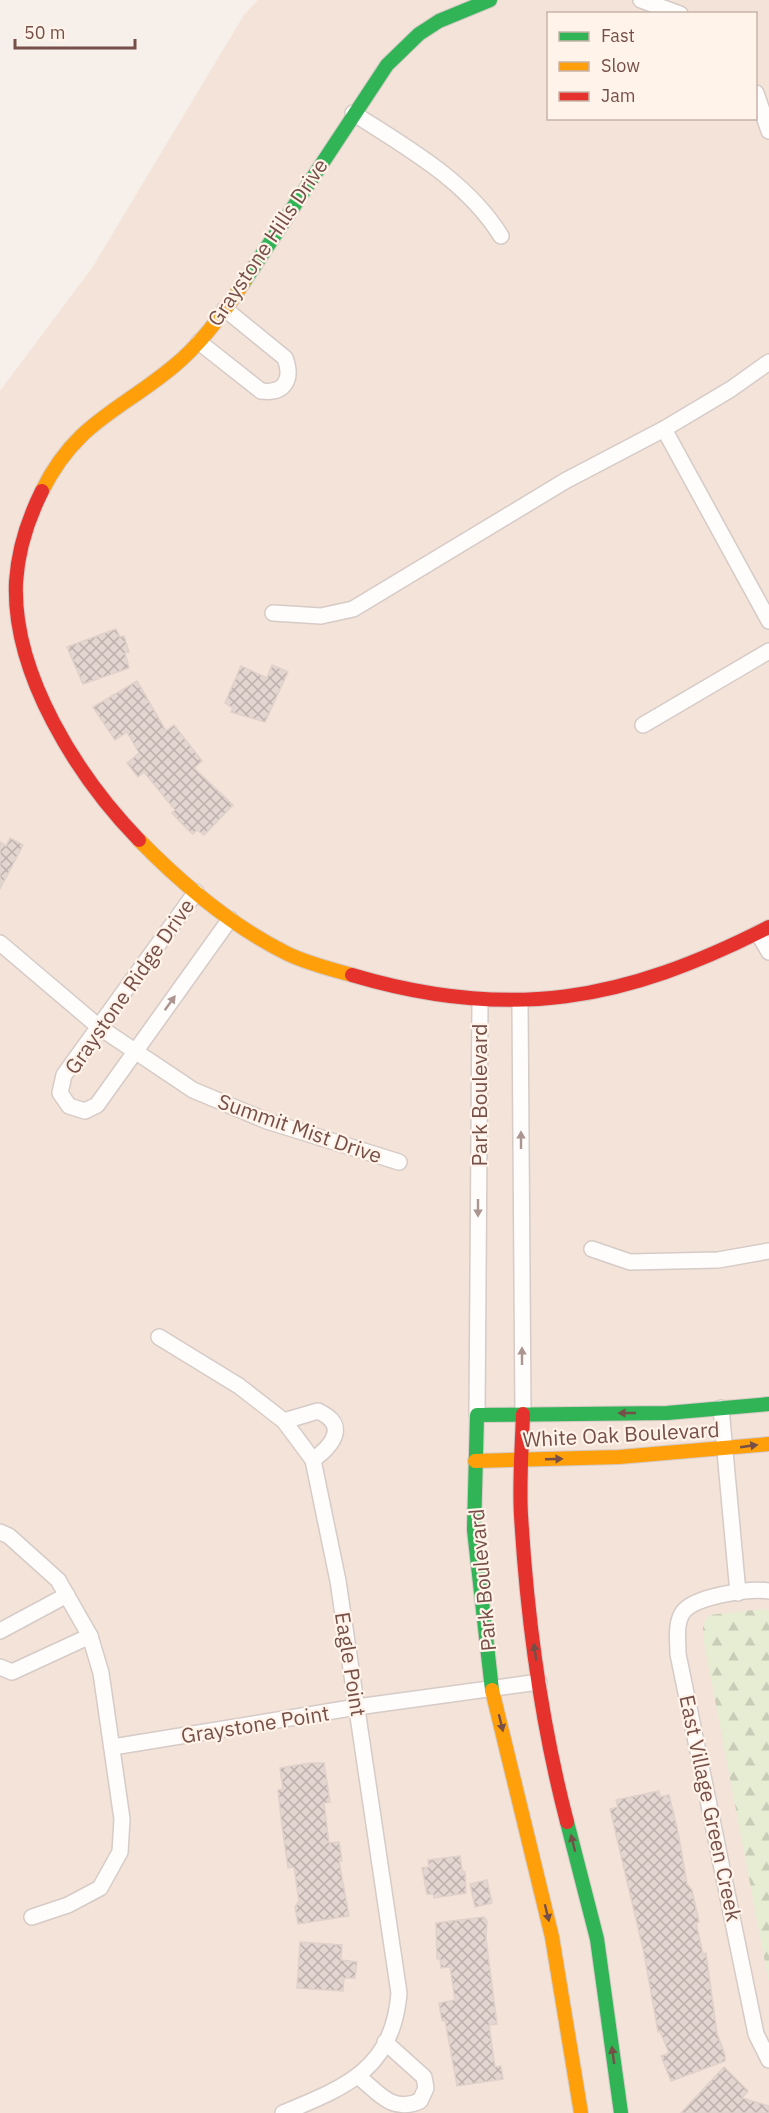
<svg xmlns="http://www.w3.org/2000/svg" width="769" height="2113" font-family="'IBM Plex Sans',sans-serif">
<defs>
<pattern id="forest-firs" width="22" height="20" patternUnits="userSpaceOnUse" patternTransform="scale(1.5)"><rect width="22" height="20" fill="#e6edd3"/><path d="M5 1l3.5 6h-7zM16 11l3.5 6h-7z" fill="#c9cdb7"/></pattern>
<pattern id="building-cross-hatch" width="8" height="8" patternUnits="userSpaceOnUse" patternTransform="scale(1.5)"><rect width="8" height="8" fill="#e3d5d0"/><path d="M0 0l8 8M0 8l8-8" fill="none" stroke="#bdafab"/></pattern>
</defs>
<rect width="100%" height="100%" fill="#f7efe9"/>
<path fill="#f3e3d9" fill-rule="evenodd" d="M258,0h511v2113h-769v-1722l92,-123 152,-253zM548,14h208v104h-208z"/>
<path fill="url(#forest-firs)" d="M763,1609l6,2v372l-66,-346v-13l6,-9z"/>
<g fill="url(#building-cross-hatch)" stroke="#e0d1cb" stroke-width="1.5">
<path d="M116,629l4,8 4,-1 5,16 -4,1 4,15 -46,16 -16,-37z"/>
<path d="M272,665l16,7 -23,50 -34,-10 2,-4 -8,-5 16,-37 26,12z"/>
<path d="M137,681l29,50 8,-6 28,36 -8,7 39,37 -29,30 -7,-5 -4,4 -5,-4 -16,-17 3,-3 -31,-38 -6,5 -11,-14 12,-10 -12,-21 -12,8 -22,-33z"/>
<path d="M10,838l13,7 -23,44v-47l6,4z"/>
<path d="M309,1763h15l6,39 -6,1 5,40 10,-1 3,19h-3l10,55 -51,8 -3,-17 4,-6 -5,-34 -6,1 -6,-42 -4,-36 5,-1 -3,-21z"/>
<path d="M659,1791l1,6 9,-2 9,37 9,52 5,6 7,32 -3,1 7,31 3,-1 11,80 8,22v6l-54,20 -10,-25 8,-3 -9,-22 -2,1 -14,-79 -34,-144 8,-2 -2,-7z"/>
<path d="M460,1856l2,14 3,2 1,21 -32,5 -1,-4h-6l-5,-26 7,-1 -1,-7z"/>
<path d="M487,1880l5,23 -17,4 -5,-23z"/>
<path d="M484,1917l3,4 -1,18 11,85 -8,1 6,42 6,-1 2,13 -46,7 -12,-66 -3,1 -3,-18 16,-3 -5,-33 -9,1 -1,-10 -3,1 -1,-36z"/>
<path d="M300,1942l42,3 -1,15 16,2 -2,16h-11l-1,13 -46,-3z"/>
<path d="M724,2067l24,24 -6,7 27,8v7h-88z"/>
</g>
<g fill="none" stroke-linecap="round" stroke-linejoin="round">
<g stroke="#d6cbc6" stroke-width="18">
<g id="street">
<path d="M641,0l39,14"/>
<path d="M756,93l13,38"/>
<path d="M353,113c54,35 113,67 148,123"/>
<path d="M199,342l62,49c24,3 32,-12 24,-33l-60,-49"/>
<path d="M664,429l105,192"/>
<path d="M273,613l48,3 32,-7 212,-128 99,-52 67,-40 38,-27"/>
<path d="M643,725l126,-74"/>
<path d="M196,892l-132,183 -4,18 9,13 16,5 12,-6 133,-186"/>
<path d="M758,933l11,19"/>
<path d="M0,943l99,84 94,63 74,31 132,41"/>
<path d="M520,1003l3,411"/>
<path d="M592,1249l38,13 88,-2 51,-9"/>
<path d="M159,1337l80,49 45,35 29,39 25,121 61,412c-6,76 -53,94 -116,120"/>
<path d="M721,1408l17,185"/>
<path d="M477,1415l3,-413"/>
<path d="M284,1421l34,-10c31,14 15,34 -5,49"/>
<path d="M0,1532l9,4 49,44 32,56 11,37 21,146 -2,33 -20,36 -32,17 -36,12"/>
<path d="M769,1591c-19,-3 -74,5 -86,21 -8,12 -5,28 -5,42l78,380 13,26"/>
<path d="M0,1631l67,-36"/>
<path d="M0,1667l12,5 78,-36"/>
<path d="M113,1747l244,-40 182,-25"/>
<path d="M359,2077c21,17 33,36 61,24l6,-13 -2,-11 -39,-35"/>
</g>
</g>
<g stroke="#d6cac6" stroke-width="16">
<g id="fast">
<path d="M244,282l143,-217 32,-31 20,-13 51,-21"/>
<path d="M492,1690l-18,-160 3,-115 190,-2 102,-9"/>
<path d="M567,1822l30,117 24,174"/>
</g>
</g>
<g stroke="#d6cac6" stroke-width="16">
<g id="slow">
<path d="M42,491c34,-69 78,-80 132,-125 28,-23 50,-53 70,-84"/>
<path d="M139,840c42,43 93,86 147,113 20,10 44,16 66,22"/>
<path d="M475,1461l144,-4 150,-13"/>
<path d="M492,1690l60,247 29,176"/>
</g>
</g>
<g stroke="#d6cac6" stroke-width="16">
<g id="jam">
<path d="M42,491c-14,28 -24,59 -26,91 -4,92 62,195 123,258"/>
<path d="M352,975c158,47 272,26 417,-48"/>
<path d="M523,1414c-1,33 -4,67 -2,101 6,102 20,207 46,307"/>
</g>
</g>
<use href="#street" stroke="#fefdfc" stroke-width="15"/>
<use href="#fast" stroke="#30b455" stroke-width="14"/>
<use href="#slow" stroke="#ff9f0a" stroke-width="14"/>
<use href="#jam" stroke="#e5322d" stroke-width="14"/>
</g>
<defs><path id="oneway-solid" d="M-6-.8H1V-3.2L6.5 0L1 3.2V.8H-6Z" transform="scale(1.5)"/></defs>
<g fill="#ac9590">
<use href="#oneway-solid" transform="translate(170 1003) rotate(-54)"/>
<use href="#oneway-solid" transform="translate(521 1140) rotate(-90)"/>
<use href="#oneway-solid" transform="translate(478 1208) rotate(90)"/>
<use href="#oneway-solid" transform="translate(522 1356) rotate(-90)"/>
</g>
<g fill="#765048">
<use href="#oneway-solid" transform="translate(627 1413) rotate(180)"/>
<use href="#oneway-solid" transform="translate(749 1446) rotate(-8)"/>
<use href="#oneway-solid" transform="translate(554 1459) rotate(-2)"/>
<use href="#oneway-solid" transform="translate(535 1652) rotate(-98)"/>
<use href="#oneway-solid" transform="translate(501 1723) rotate(76)"/>
<use href="#oneway-solid" transform="translate(573 1843) rotate(-104)"/>
<use href="#oneway-solid" transform="translate(547 1913) rotate(76)"/>
<use href="#oneway-solid" transform="translate(613 2055) rotate(-98)"/>
</g>
<g text-anchor="middle" dominant-baseline="central" stroke-width="4.5" stroke-linejoin="round" paint-order="stroke">
<g font-size="21" fill="#765048" stroke="#fff3ea">
<text transform="translate(267 242) rotate(-56)">Graystone Hills Drive</text>
<text transform="translate(129 986) rotate(-55)">Graystone Ridge Drive</text>
<text transform="translate(479 1095) rotate(-90)">Park Boulevard</text>
<text transform="translate(300 1128) rotate(19)">Summit Mist Drive</text>
<text transform="translate(621 1434) rotate(-3)">White Oak Boulevard</text>
<text transform="translate(482 1580) rotate(-95)">Park Boulevard</text>
<text transform="translate(351 1664) rotate(81)">Eagle Point</text>
<text transform="translate(255 1724) rotate(-9)">Graystone Point</text>
<text transform="translate(711 1808) rotate(78)">East Village Green Creek</text>
</g>
</g>
<rect x="547" y="12" width="210" height="108" fill="#fff3ea" stroke="#c8b2a9" stroke-width="1.5"/>
<rect x="559" y="32" width="30" height="9" fill="#30b455" stroke="#c8b2a9" stroke-width="1.5"/>
<text x="601" y="42" font-size="18" fill="#765048">Fast</text>
<rect x="559" y="62" width="30" height="9" fill="#ff9f0a" stroke="#c8b2a9" stroke-width="1.5"/>
<text x="601" y="72" font-size="18" fill="#765048">Slow</text>
<rect x="559" y="92" width="30" height="9" fill="#e5322d" stroke="#c8b2a9" stroke-width="1.5"/>
<text x="601" y="102" font-size="18" fill="#765048">Jam</text>
<path d="M15 39v9h120v-9" fill="none" stroke="#765048" stroke-width="3"/>
<text x="24" y="39" font-size="18" fill="#765048" stroke="#fff3ea" stroke-width="4.5" paint-order="stroke">50 m</text>
</svg>
